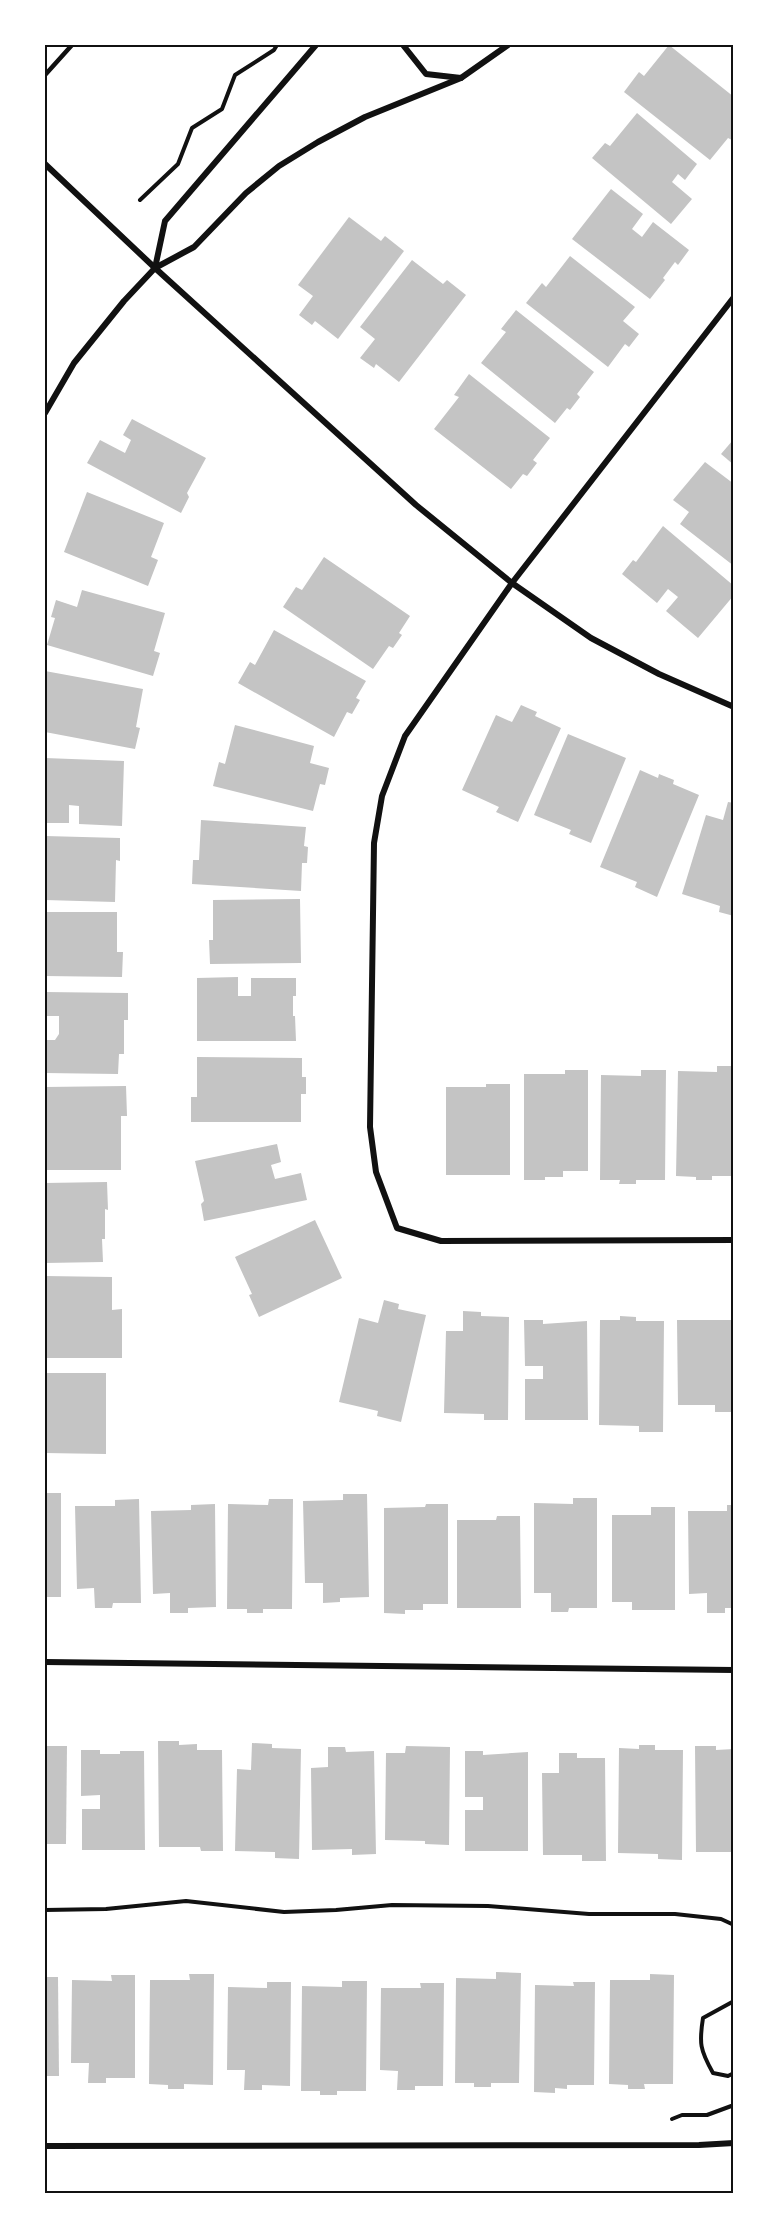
<svg xmlns="http://www.w3.org/2000/svg" width="779" height="2239" font-family="'Roboto Serif',serif">
<rect width="100%" height="100%" fill="#fff"/>
<g fill="#c4c4c4">
<path d="M669,45l65,52v40l-2,3 -4,-2 -18,22 -86,-68 15,-20 5,4z"/>
<path d="M637,113l60,51 -12,16 -7,-6 -6,8 20,17 -21,25 -79,-66 13,-15 5,3z"/>
<path d="M611,189l32,25 -11,15 10,8 11,-15 36,28 -11,15 -3,-3 -12,16 2,2 -15,19 -78,-60z"/>
<path d="M349,217l32,24 4,-5 19,15 -66,88 -23,-18 -3,4 -13,-10 14,-19 -15,-11z"/>
<path d="M570,256l65,51 -12,14 16,13 -10,13 -4,-3 -17,23 -82,-64 16,-20 4,4z"/>
<path d="M412,260l31,24 4,-4 19,15 -67,87 -23,-18 -2,4 -14,-10 15,-19 -15,-12z"/>
<path d="M516,310l78,62 -17,22 3,3 -10,13 -3,-2 -12,15 -74,-60 25,-31 -5,-3z"/>
<path d="M469,374l81,64 -17,22 4,3 -10,13 -4,-2 -12,15 -77,-60 25,-32 -5,-2z"/>
<path d="M132,419l74,39 -19,35 2,4 -8,16 -94,-50 13,-23 25,13 6,-13 -8,-5z"/>
<path d="M733,440l1,1v24l-13,-11z"/>
<path d="M705,462l29,22v82l-54,-42 9,-12 -16,-12z"/>
<path d="M87,492l77,31 -13,34 7,3 -10,26 -84,-34z"/>
<path d="M663,526l71,60v9l-36,43 -32,-27 12,-14 -10,-8 -11,14 -35,-29 11,-14 3,2z"/>
<path d="M324,557l86,59 -11,17 3,2 -9,13 -4,-2 -16,23 -90,-62 13,-20 6,3z"/>
<path d="M82,590l83,23 -11,38 6,2 -7,23 -106,-31 8,-27 -4,-1 5,-17 21,7z"/>
<path d="M274,630l92,51 -10,17 4,2 -8,14 -5,-2 -13,25 -96,-54 12,-21 5,3z"/>
<path d="M45,671l98,18 -7,38 4,1 -5,21 -90,-17z"/>
<path d="M521,705l16,7 -2,4 26,12 -43,94 -22,-10 3,-5 -37,-17 34,-75 16,7z"/>
<path d="M235,725l79,21 -4,17 19,5 -4,17 -5,-1 -7,27 -100,-25 6,-24 6,2z"/>
<path d="M568,734l58,24 -35,85 -22,-9 2,-4 -37,-15z"/>
<path d="M45,758l79,3 -2,65 -43,-2v-18l-10,-1v18h-24z"/>
<path d="M640,770l18,8 1,-4 15,6 -1,4 26,11 -42,102 -22,-10 2,-5 -37,-15z"/>
<path d="M728,802l6,1v113l-15,-4 1,-6 -38,-12 24,-79 17,5z"/>
<path d="M201,820l105,7 -2,19 4,1 -1,16h-5l-1,28 -109,-7 1,-24h6z"/>
<path d="M45,836l75,2v23l-4,-1 -1,42 -70,-2z"/>
<path d="M300,899l1,64 -91,1 -1,-24h4v-40z"/>
<path d="M45,912h72v40h6l-1,25 -77,-1z"/>
<path d="M238,977v19h13v-18h45v18h-3v20h2l1,25h-99v-63z"/>
<path d="M45,992l83,1v27h-4v34h-5l-1,20 -73,-1v-33h10l4,-6v-18h-14z"/>
<path d="M197,1057l105,1v19h4v17h-5v28h-110v-25h6z"/>
<path d="M717,1066h17v110h-22v4h-16v-3l-20,-1 2,-105 39,1z"/>
<path d="M565,1070h23v101h-25v6h-18v3h-21v-106h41z"/>
<path d="M641,1070h25l-1,110h-29v4h-17l1,-4h-20l1,-105 40,1z"/>
<path d="M486,1084h24v91h-64v-88h40z"/>
<path d="M126,1086l1,30h-6v54h-76v-83z"/>
<path d="M277,1144l4,18 -10,3 4,14 26,-6 6,27 -103,21 -3,-17 3,-3 -9,-40z"/>
<path d="M107,1182l1,28 -3,-1v30h-3l1,23 -58,1v-80z"/>
<path d="M315,1220l27,58 -83,39 -10,-22 3,-1 -17,-37z"/>
<path d="M45,1276l67,1v33l10,-1v49h-77z"/>
<path d="M384,1300l15,4 -1,5 28,6 -25,107 -24,-6 1,-5 -39,-9 20,-84 19,5z"/>
<path d="M463,1311l18,1v4l28,1 -1,103h-24v-6l-40,-1 2,-82h17z"/>
<path d="M620,1316l16,1v4h28l-1,111h-24v-6l-40,-1 1,-105h20z"/>
<path d="M524,1320h19v4l44,-3 1,99h-63v-41h18v-13h-18z"/>
<path d="M677,1320h57v92h-19v-7h-37z"/>
<path d="M45,1373h61v81l-61,-1z"/>
<rect x="45" y="1493" width="16" height="104"/>
<path d="M343,1494h24l2,103 -29,1v4l-17,1v-20h-18l-2,-82 40,-1z"/>
<path d="M573,1498h24v110h-28l-1,4h-17v-19h-17v-90l39,1z"/>
<path d="M139,1499l2,104h-28l-1,5h-17l-1,-20 -17,1 -2,-83h40v-6z"/>
<path d="M269,1499h24l-1,110h-29v4h-16v-4h-20l1,-105 40,1z"/>
<path d="M215,1504l1,103 -28,1v5h-18v-20l-17,1 -2,-83 40,-1v-5z"/>
<path d="M426,1504h22v100h-25v6h-18v4l-21,-1v-105l41,-1z"/>
<path d="M727,1505h7v103h-9v5h-18v-20l-18,1 -1,-83h39z"/>
<path d="M651,1507h24v103h-43v-8h-20v-87h39z"/>
<path d="M497,1516h23l1,92h-64v-88h39z"/>
<path d="M158,1741h21v4l18,-1v6h25l1,101h-22l-1,-4h-41z"/>
<path d="M252,1743l20,1v4l29,1 -2,110 -24,-1v-6l-40,-1 2,-82 14,1z"/>
<path d="M639,1745h16v5h28l-1,110 -24,-1v-5l-40,-1 1,-105 20,1z"/>
<path d="M45,1746h22l-1,98h-21z"/>
<path d="M406,1746l44,1 -1,98 -24,-1v-3l-40,-1 1,-87h19z"/>
<path d="M695,1746h21v4l18,-1v103h-38z"/>
<path d="M328,1747h17l1,5 28,-1 2,103 -24,1v-6l-40,1 -1,-82 17,-1z"/>
<path d="M81,1750h19v4h20v-3h24l1,99h-63v-41h18v-14l-19,1z"/>
<path d="M465,1751h18v4l45,-3v99h-63v-41h18v-13h-18z"/>
<path d="M559,1753h18v5h28l1,103h-24v-6h-39l-1,-82h17z"/>
<path d="M496,1972l25,1 -2,110h-28v4h-17v-4h-19l1,-105 40,1z"/>
<path d="M189,1974h25l-1,111 -29,-1v5h-16v-4l-19,-1 1,-104h40z"/>
<path d="M650,1974l24,1 -1,109h-29l1,5h-17v-4l-19,-1 1,-104h40z"/>
<path d="M111,1975h24v103h-29v5h-18l1,-20h-18l1,-83 40,1z"/>
<path d="M45,1977h13l1,99h-14z"/>
<path d="M342,1981h25l-1,110h-29v4h-17v-4h-19l1,-105 40,1z"/>
<path d="M267,1982h24l-1,104 -28,-1v5h-18l1,-20h-18l1,-83 39,1z"/>
<path d="M573,1982h22l-1,103h-27v4l-12,-1v5l-21,-1 1,-107 39,1z"/>
<path d="M420,1983h24l-1,103h-28v4h-18l1,-19 -18,-1 1,-82h40z"/>
</g>
<g fill="none" stroke-linecap="round" stroke-linejoin="round">
<g stroke="#111" stroke-width="4">
<path d="M140,200l38,-36 14,-36 30,-19 13,-34 39,-25 3,-5"/>
<path d="M45,1910l61,-1 80,-8 98,11 52,-2 56,-5 96,1 101,8h86l46,5 13,6"/>
<path d="M734,2001l-31,17c-4,25 -3,32 10,55l15,3 6,-3"/>
<path d="M672,2119l10,-4h25l27,-10"/>
</g>
<path stroke="#111" stroke-width="4.5" d="M45,75l27,-30"/>
<g stroke="#111" stroke-width="6">
<path d="M403,45l23,29 35,4 47,-33"/>
<path d="M45,164l110,104 261,237 96,78 79,55 68,36 75,33"/>
<path d="M155,268l10,-47 151,-176"/>
<path d="M734,297l-222,286 -107,153 -23,60 -8,47 -4,284 6,45 21,56 44,13 293,-1"/>
<path d="M45,413l29,-50 50,-62 31,-33 39,-21 52,-54 33,-27 39,-24 47,-25 96,-39"/>
<path d="M45,1662l689,8"/>
<path d="M45,2146l654,-1 35,-2"/>
</g>
</g>
<rect width="779" height="2239" fill="none" stroke="#ffffff" stroke-width="93"/>
<rect x="46" y="46" width="686" height="2146" fill="none" stroke="#111" stroke-width="2"/>
</svg>
